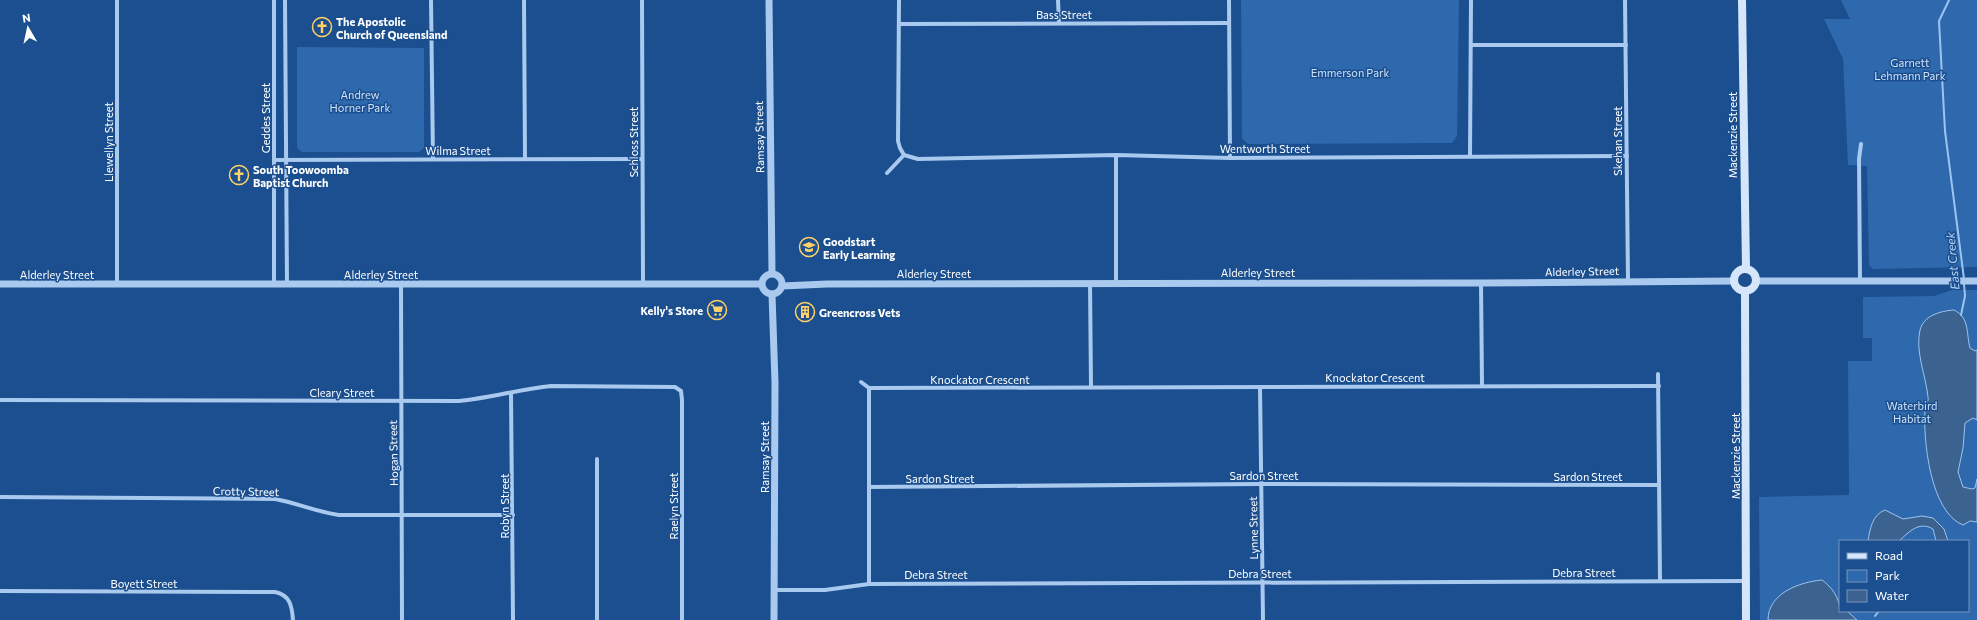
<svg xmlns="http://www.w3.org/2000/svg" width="1977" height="620" font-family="Commissioner,sans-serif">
<rect width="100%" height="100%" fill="#1b4f8f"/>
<g fill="#2e69ad" fill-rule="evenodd">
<path d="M1241,0h218l-2,136 -5,7 -204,1 -6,-6z"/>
<path d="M1841,0h136v267l-104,2 -4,-4 -2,-99 -19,-1 -5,-106 -19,-40h26z"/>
<path d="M297,47l127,1v100l-5,4h-117l-5,-4z"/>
<path d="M1952,290h25v330h-217l-1,-123 90,-2 -1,-134h24v-23h-9v-41l71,-1zM1840,541h128v70h-128z"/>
</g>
<g fill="#3c6290" stroke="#9cc4f0">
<path d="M1954,310c16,8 12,23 16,38l5,3 2,-1v70l-4,-2 -8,5 -2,25 -5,24 5,15 9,2 3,-1 2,-9v43l-7,-1 -7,4c-33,-13 -40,-86 -38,-116 1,-5 4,-8 3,-12 -2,-21 -13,-45 -8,-67 4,-15 21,-19 34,-20z"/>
<path d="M1885,510l18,9 19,-3 11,2 11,11 4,12h-12l-3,-12c-14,-8 -23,2 -34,12h-31c2,-12 4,-26 17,-31z"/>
<path d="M1822,580c10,7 18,19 18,31h7l10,9h-89c0,-27 32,-38 54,-40z"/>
</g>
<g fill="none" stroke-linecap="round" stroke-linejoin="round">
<g stroke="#9cc4f0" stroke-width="2">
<path d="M1949,0l-10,21 6,110 19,148"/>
<path d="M1961,315l4,-19 -1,-12"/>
<path d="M1875,616l4,-5"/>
</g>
<g stroke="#a9c9ee" stroke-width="4">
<path d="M285,0l2,285"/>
<path d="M431,0l2,159"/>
<path d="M524,0l1,159"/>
<path d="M642,0l1,284"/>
<path d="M1058,0l1,23"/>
<path d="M1229,0l1,158"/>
<path d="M1625,0l3,281"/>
<path d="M900,24l329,-1"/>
<path d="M1471,45h155"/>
<path d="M904,155l14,4 198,-4 114,3 397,-2"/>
<path d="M1116,155v128"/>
<path d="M1470,156l1,-156"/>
<path d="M274,160l368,-1"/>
<path d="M887,173l17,-18 -4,-7 -2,-7 1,-141"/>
<path d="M1860,281l-1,-122 2,-15"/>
<path d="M1090,283l1,104"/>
<path d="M1481,283l1,102"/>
<path d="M274,284v-284"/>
<path d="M117,285v-285"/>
<path d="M401,285l1,335"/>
<path d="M1658,374l2,207"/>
<path d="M861,382l8,6"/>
<path d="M1260,387l3,233"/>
<path d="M511,393l2,227"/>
<path d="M0,400l459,1c31,-3 61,-12 92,-15l124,1 6,4 1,9v220"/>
<path d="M597,459v161"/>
<path d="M869,487l392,-3 398,1"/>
<path d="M0,497l275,2c22,4 42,13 64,16h174"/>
<path d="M869,584v-196l790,-2"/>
<path d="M775,590h50l44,-6 877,-3"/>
<path d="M0,591l275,1c15,3 17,14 18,28"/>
</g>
<g stroke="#a9c9ee" stroke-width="7">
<path d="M769,0l3,273"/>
<circle cx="772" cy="284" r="10"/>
<path d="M1756,281h221"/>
<path d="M0,284h761"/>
<path d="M782,286l45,-2 654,-1 253,-2"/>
<path d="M772,294l3,89 -1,237"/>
</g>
<g stroke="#d6e6fa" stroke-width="8">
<path d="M1742,0l4,269"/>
<circle cx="1745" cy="280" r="11"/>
<path d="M1745,291l1,329"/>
</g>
</g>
<defs>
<g id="church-ring" transform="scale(1)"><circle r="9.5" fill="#1b4f8f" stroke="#ffd166" stroke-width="1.5"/><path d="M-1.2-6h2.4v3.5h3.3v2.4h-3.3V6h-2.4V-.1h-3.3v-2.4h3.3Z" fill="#ffd166"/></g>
<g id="school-ring" transform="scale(1)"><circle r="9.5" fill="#1b4f8f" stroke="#ffd166" stroke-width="1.5"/><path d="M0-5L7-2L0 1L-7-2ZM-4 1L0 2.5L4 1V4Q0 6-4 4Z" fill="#ffd166"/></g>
<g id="supermarket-ring" transform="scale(1)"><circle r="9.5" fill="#1b4f8f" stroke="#ffd166" stroke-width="1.5"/><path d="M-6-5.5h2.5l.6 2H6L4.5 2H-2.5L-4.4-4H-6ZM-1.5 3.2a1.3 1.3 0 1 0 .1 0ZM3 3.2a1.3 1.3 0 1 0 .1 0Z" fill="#ffd166"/></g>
<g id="building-ring" transform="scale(1)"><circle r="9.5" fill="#1b4f8f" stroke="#ffd166" stroke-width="1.5"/><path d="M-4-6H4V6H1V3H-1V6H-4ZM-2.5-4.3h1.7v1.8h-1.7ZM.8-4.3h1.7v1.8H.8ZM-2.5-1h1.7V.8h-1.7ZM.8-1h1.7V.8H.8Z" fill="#ffd166"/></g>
</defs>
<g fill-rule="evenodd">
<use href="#church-ring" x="322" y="27"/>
<use href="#church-ring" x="239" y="175"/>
<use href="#school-ring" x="809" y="247"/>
<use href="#supermarket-ring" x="717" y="310"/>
<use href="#building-ring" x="805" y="312"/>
</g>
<g text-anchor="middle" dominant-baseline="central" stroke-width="3" stroke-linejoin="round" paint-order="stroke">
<g font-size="11" fill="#fff" stroke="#1b4f8f">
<text x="1064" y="14">Bass Street</text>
<text transform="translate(265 118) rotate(-90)">Geddes Street</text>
<text transform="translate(1732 135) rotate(-90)">Mackenzie Street</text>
<text transform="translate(759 137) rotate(-91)">Ramsay Street</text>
<text transform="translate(1617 141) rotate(-90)">Skehan Street</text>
<text transform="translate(108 142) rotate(-90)">Llewellyn Street</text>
<text transform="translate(633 142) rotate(-90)">Schloss Street</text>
<text x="1265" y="148">Wentworth Street</text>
<text x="458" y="150">Wilma Street</text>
<text transform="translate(1582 271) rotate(-1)">Alderley Street</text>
<text x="1258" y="272">Alderley Street</text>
<text x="934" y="273">Alderley Street</text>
<text x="57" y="274">Alderley Street</text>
<text x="381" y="274">Alderley Street</text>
<text x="1375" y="377">Knockator Crescent</text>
<text x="980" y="379">Knockator Crescent</text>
<text x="342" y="392">Cleary Street</text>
<text transform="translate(393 453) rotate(-91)">Hogan Street</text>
<text transform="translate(1735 456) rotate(-90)">Mackenzie Street</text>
<text transform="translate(764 457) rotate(-90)">Ramsay Street</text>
<text x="1264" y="475">Sardon Street</text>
<text x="1588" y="476">Sardon Street</text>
<text x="940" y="478">Sardon Street</text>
<text transform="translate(246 491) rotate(1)">Crotty Street</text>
<text transform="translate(504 506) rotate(-90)">Robyn Street</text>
<text transform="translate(673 506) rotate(-90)">Raelyn Street</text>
<text transform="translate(1253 528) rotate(-91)">Lynne Street</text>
<text x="1584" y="572">Debra Street</text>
<text x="1260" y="573">Debra Street</text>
<text x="936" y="574">Debra Street</text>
<text x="144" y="583">Boyett Street</text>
</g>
<g font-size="11" font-weight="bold" fill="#fff" stroke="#1b4f8f" text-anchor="start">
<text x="336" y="21">The Apostolic<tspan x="336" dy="13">Church of Queensland</tspan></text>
<text x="253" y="169">South Toowoomba<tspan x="253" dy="13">Baptist Church</tspan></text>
<text x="823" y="241">Goodstart<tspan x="823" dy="13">Early Learning</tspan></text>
<text x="703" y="310" text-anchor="end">Kelly's Store</text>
<text x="819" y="312">Greencross Vets</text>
</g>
<g font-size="11" fill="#cfe3fa" stroke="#1b4f8f">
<text x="1910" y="62">Garnett<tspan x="1910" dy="13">Lehmann Park</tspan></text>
<text x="1350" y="72">Emmerson Park</text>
<text x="360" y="94">Andrew<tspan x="360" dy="13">Horner Park</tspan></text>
<text x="1912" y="405">Waterbird<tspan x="1912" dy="13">Habitat</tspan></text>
</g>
<g font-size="12" font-style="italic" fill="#b5d3f5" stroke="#1b4f8f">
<text transform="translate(1952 261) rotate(-95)">East Creek</text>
</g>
</g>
<rect x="1839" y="540" width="130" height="72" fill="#1b4f8f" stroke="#7695bc"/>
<rect x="1847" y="553" width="20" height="6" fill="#d6e6fa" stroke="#7695bc"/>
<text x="1875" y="560" font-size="12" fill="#ffffff">Road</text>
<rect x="1847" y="570" width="20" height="12" fill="#2e69ad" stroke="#7695bc"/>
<text x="1875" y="580" font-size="12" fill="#ffffff">Park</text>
<rect x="1847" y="590" width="20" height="12" fill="#3c6290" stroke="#7695bc"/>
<text x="1875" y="600" font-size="12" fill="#ffffff">Water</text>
<g transform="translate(28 28) rotate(351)" stroke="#1b4f8f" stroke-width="3" paint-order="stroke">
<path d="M0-3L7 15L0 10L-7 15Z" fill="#ffffff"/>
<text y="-6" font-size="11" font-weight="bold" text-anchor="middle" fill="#ffffff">N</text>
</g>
</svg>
